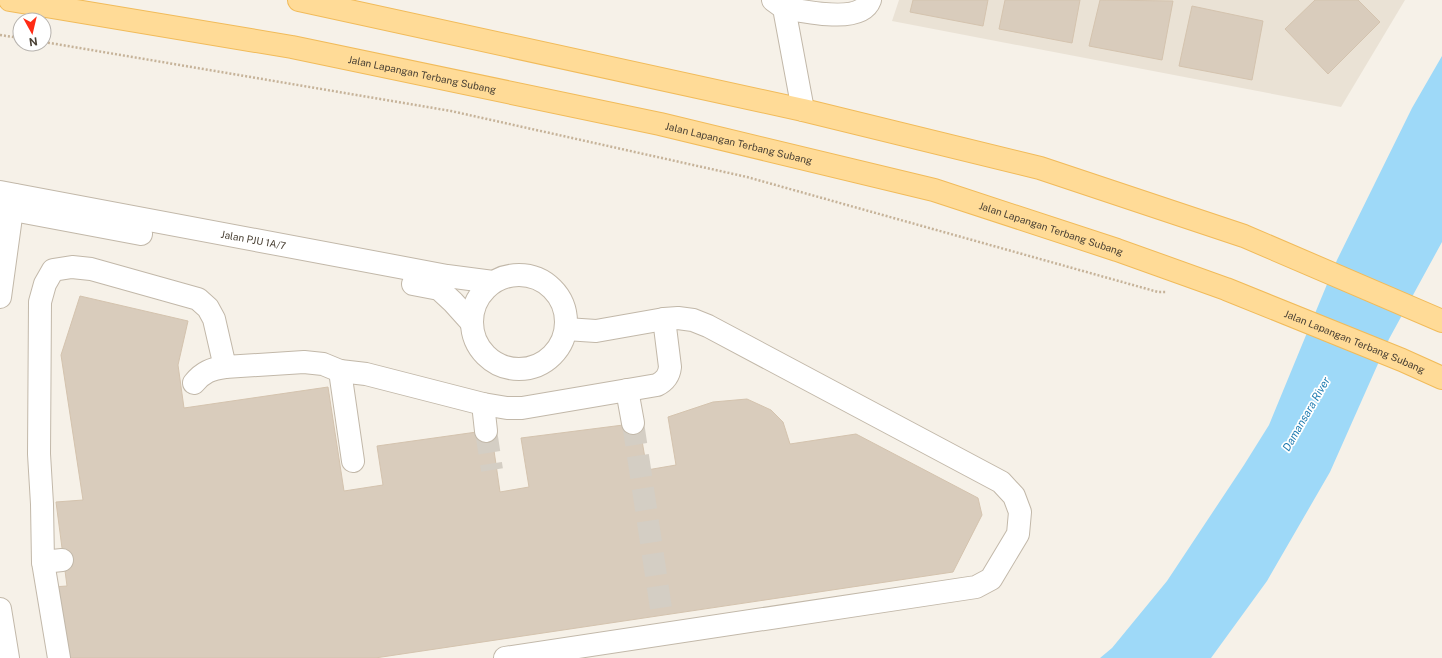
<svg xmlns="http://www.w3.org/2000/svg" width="1442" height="658" font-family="'Public Sans',sans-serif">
<rect width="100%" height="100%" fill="#f6f1e8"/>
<path fill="#eae2d5" d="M899,0h506l-64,107 -449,-86z"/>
<path fill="#9ed9f8" d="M1442,56v186l-53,97 -59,133 -63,109 -56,77h-111l12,-10 55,-67 77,-116 25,-40 68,-165 75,-152z"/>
<g fill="#d9ccbc" stroke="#d4c3ae">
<path d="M913,0h75l-5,26 -73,-14z"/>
<path d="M1005,0h75l-8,43 -73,-14z"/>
<path d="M1100,0l73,1 -11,59 -73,-14z"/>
<path d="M1315,0h43l22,22 -52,52 -43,-45z"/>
<path d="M1192,6l71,15 -11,59 -73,-14z"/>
<path d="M80,296l108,25 -10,44 6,43 144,-21 16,104 39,-6 -6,-39 114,-16 9,62 29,-5 -8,-49 118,-15 8,47 29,-5 -8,-48 45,-15 34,-3 24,11 12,12 7,22 66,-10 122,64 4,17 -29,57 -578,86h-309l-14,-71 15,-1 -11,-84 27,-2 -22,-145z"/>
</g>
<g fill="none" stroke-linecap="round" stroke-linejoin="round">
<g stroke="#d4cec4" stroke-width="22" stroke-dasharray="22 11" stroke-linecap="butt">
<path d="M633,423l29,192"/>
<path d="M486,431l6,39"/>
</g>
<g stroke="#c2b8a9" stroke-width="24">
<g id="minor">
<path d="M773,0l11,8 19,102"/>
<path d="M785,0l-1,8c19,3 77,17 86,-8"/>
<path id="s1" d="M0,192l447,84 46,6"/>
<path d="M8,209l133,25"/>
<circle cx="519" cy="322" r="47"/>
<path d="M413,284l26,5 14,13 18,20"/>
<path d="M0,297l14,-102"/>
<path d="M340,371l13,90"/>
<path d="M194,383c9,-11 17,-14 31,-16"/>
<path d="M627,390l6,33"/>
<path d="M483,404l3,27"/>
<path d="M43,562l19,-2"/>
<path d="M0,609l8,49"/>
<path d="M59,658l-16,-96 -1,-58 -3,-50 1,-152 5,-18 8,-14 19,-3 19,2 107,30 10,9 6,11 11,48 79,-5 19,2 17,7 26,3 117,30 24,4h15l135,-23c8,-4 12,-9 13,-18l-6,-48"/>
<path d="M505,658l471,-71 15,-8 27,-45 2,-22 -6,-16 -13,-14 -293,-156 -15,-6 -15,-2 -14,1 -68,12 -30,-2"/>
</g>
</g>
<g stroke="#f1bb5a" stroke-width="24">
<g id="major">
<path id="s2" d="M10,0l282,47 368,77 274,66 183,60 109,39 176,71 40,18"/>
<path d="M299,0l504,110 237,58 204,68 198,85"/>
</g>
</g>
<g stroke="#c6b399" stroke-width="2.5" stroke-dasharray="2 2" stroke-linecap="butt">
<path d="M0,35l20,3"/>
<path d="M44,42l407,69 296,66 411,115h8"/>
</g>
<use href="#minor" stroke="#fff" stroke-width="22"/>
<use href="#major" stroke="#ffdb97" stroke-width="22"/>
</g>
<g text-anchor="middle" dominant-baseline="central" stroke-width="3.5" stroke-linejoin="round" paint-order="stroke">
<g font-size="10" fill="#4a4135" stroke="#fff">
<text stroke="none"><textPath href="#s2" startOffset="419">Jalan Lapangan Terbang Subang</textPath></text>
<text stroke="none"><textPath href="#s2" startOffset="743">Jalan Lapangan Terbang Subang</textPath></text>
<text stroke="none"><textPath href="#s2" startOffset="1067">Jalan Lapangan Terbang Subang</textPath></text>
<text stroke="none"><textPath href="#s1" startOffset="258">Jalan PJU 1A/7</textPath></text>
<text stroke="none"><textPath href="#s2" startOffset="1391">Jalan Lapangan Terbang Subang</textPath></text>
</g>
<g font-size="11" font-style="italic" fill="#207cb1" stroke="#fff">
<text transform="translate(1306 414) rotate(-60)">Damansara River</text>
</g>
</g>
<g transform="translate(32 32) rotate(172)"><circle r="19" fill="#ffffff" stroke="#b7b3ae"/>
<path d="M0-3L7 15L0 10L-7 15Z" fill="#ff2b15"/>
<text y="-6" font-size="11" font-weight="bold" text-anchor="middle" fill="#4a4135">N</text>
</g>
</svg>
